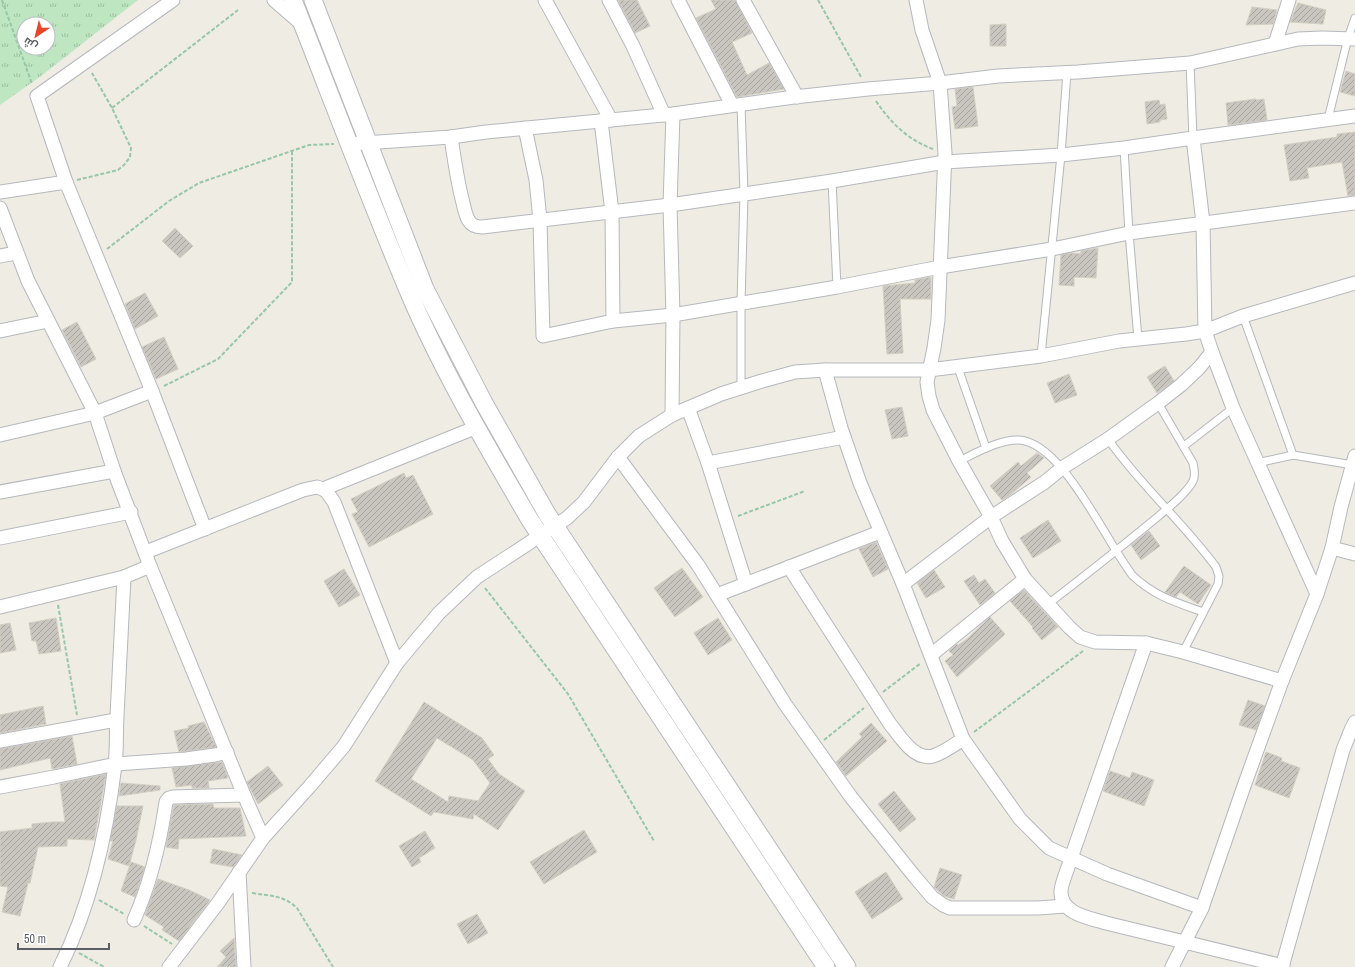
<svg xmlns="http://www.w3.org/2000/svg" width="1355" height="967" font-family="'Archivo Narrow',Cairo,sans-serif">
<defs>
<pattern id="grass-tufts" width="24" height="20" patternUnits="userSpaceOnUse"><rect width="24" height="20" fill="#bee6c1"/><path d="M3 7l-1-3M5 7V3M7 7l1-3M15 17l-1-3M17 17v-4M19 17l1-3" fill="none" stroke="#9dbea0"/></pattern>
<pattern id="building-hatch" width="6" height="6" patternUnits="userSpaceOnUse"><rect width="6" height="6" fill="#c9c6c0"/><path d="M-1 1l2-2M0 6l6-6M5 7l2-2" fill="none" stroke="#a6a4a0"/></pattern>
</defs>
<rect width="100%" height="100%" fill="#eeece3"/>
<path fill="url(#grass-tufts)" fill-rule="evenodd" d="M0,0h138l-97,76 -41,29zM24,24h24v24h-24z"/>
<g fill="url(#building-hatch)" stroke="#d3cec1" fill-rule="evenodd">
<path d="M618,0h19l13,26 -15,7z"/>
<path d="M711,0h24l17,33 -20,9 15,33 22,-12 15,26 -47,8 -41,-79 20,-9z"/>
<path d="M1298,3l28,7 -3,14 -33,-2z"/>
<path d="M1252,7l25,3 -4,14 -27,1z"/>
<path d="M1006,24v22h-16v-21z"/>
<path d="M1346,71l9,3v22l-15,-4z"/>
<path d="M973,87l5,39 -23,3 -3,-22 5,-1 -2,-17z"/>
<path d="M1255,99l2,1 7,-1 3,21 -39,5 -2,-22z"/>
<path d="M1159,100l1,5 5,-1 2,15 -7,1v2l-13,2 -2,-22z"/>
<path d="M1355,132v63l-7,1 -6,-34 -35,6 2,10 -19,3 -6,-36 53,-8v-3z"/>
<path d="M175,228l18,18 -13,12 -18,-17z"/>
<path d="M1098,248l-2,30 -22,-1v9l-15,-1 2,-30 9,-2 11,1v-3z"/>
<path d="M931,277v22h-31l3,54 -16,1 -4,-68 32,-3v-3z"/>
<path d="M145,293l13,23 -23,13 -10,-25z"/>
<path d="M77,322l19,37 -15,8 -19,-37z"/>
<path d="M164,337l14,32 -22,10 -14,-32z"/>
<path d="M1165,366l9,15 -17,12 -10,-16z"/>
<path d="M1069,374l8,21 -22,8 -8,-20z"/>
<path d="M902,407l6,29 -16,3 -7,-29z"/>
<path d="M1037,453l7,5 -17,15 4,4 -21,18 -8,5 -12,-14 28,-24 3,4z"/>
<path d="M404,473l2,5 7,-3 20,39 -64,33 -17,-33 6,-2 -7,-13z"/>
<path d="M1048,520l13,21 -28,17 -13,-20z"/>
<path d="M1149,531l11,15 -19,14 -10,-15z"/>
<path d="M876,542l12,27 -15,8 -14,-28z"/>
<path d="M1184,566l27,19 -13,19 -18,-12 -4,5 -11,-5z"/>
<path d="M682,568l21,29 -28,20 -21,-29z"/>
<path d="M344,569l16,26 -21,12 -15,-26z"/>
<path d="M934,570l11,17 -19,11 -9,-15z"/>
<path d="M974,575l5,8 6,-4 10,14 -15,12 -16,-24z"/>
<path d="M1024,590l34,37 -16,13 -10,-12 1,-1 -23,-26z"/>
<path d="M990,617l15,17 -24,22 -24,21 -12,-16 8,-6 -4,-4 8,-7 1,1 9,-6z"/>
<path d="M56,618l5,33 -22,3 -3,-13h-4l-3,-18z"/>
<path d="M718,618l14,22 -24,15 -14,-22z"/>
<path d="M10,623l6,27 -16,3v-28z"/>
<path d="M1248,700l17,6 -9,24 -17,-5z"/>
<path d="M424,702l58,36 12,17 -6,4 11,15 26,17 -27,39 -24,-16 -1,5 -39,-7 -3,4 -56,-35zM437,738l36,22 17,23 -12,18 -29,-5 -1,6 -37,-23z"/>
<path d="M43,706l3,18 -46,9v-18z"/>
<path d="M204,722l12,25 -37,5 -5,-21 15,-3 -1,-2z"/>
<path d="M871,723l16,18 -41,35 -10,-14 26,-25 -3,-3z"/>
<path d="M72,736l5,28 -25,5 -2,-11 -50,12v-21z"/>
<path d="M1266,752l16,6 -1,3 19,7 -11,30 -34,-13z"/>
<path d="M222,762l6,16 -20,3 1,7h-17v-3l-16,2 -4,-19z"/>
<path d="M268,766l15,19 -25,19 -11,-22z"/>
<path d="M1110,771l20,7 2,-6 22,8 -10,26 -41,-15z"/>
<path d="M106,774l-12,66 -27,-1v7l-29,1 -8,36h-2l-8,33 -18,-4 6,-25 -8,-1v-54l32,-4v-4l20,-2h13l-5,-38z"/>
<path d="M121,783l39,3v4l-41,6z"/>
<path d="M894,791l22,28 -16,13 -22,-28z"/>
<path d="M213,804l1,4h26l6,28 -67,3 -1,10 -12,-2 8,-42z"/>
<path d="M117,806h26l-7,34 -7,26 -21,-7 5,-18h-3z"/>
<path d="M584,830l13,22 -53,32 -14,-22z"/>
<path d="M425,831l10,17 -16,10 2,4 -9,5 -13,-21z"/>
<path d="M213,849l29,6 -9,12 -23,-4z"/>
<path d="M131,862l14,5 -10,30 -14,-6z"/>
<path d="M940,868l22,7 -8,24 -10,-3 -10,-9z"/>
<path d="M886,872l17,27 -31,20 -17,-27z"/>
<path d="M158,879l31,11 21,10 -31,41 -17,-11 2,-3 -19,-12z"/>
<path d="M477,914l11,19 -20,11 -11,-20z"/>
<path d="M234,938l2,29h-19l9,-10 -6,-6z"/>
</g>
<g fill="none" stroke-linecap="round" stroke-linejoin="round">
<g stroke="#b5b8bd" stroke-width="9">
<g id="service">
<path d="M1190,63l3,75"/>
<path d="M1328,119l20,-81 7,-20"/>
<path d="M1124,148l5,85 9,106"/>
<path d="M832,181l5,106"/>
<path d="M1243,316l50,139"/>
<path d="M1041,356l20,-201 6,-83"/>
<path d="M957,365l29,83"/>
<path d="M741,387v-84l3,-109 -3,-90"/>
<path d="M1108,439c32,46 75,83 108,128l3,9 -1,8 -35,68"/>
<path d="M1184,446l49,-38"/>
<path d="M959,461c17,-8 41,-22 60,-21 35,2 70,67 87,94 8,14 17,28 26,41 22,21 43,27 71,37"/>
<path d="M1257,463l36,-8 60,10"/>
<path d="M1048,604c34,-26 68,-53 101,-80 13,-11 37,-29 44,-43 3,-6 1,-12 0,-18l-35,-60"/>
</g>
</g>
<g stroke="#b5b8bd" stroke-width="15">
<g id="minor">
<path d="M274,0l30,26"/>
<path d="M545,0l66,120"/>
<path d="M609,0l24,46 31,69"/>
<path d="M678,0l54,105"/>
<path d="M743,0l54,97"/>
<path d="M916,0l6,30 18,53 5,70 -7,167 -4,28 -7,34 2,14 4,14 26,51 32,56 11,24 23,38 44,48 11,10 15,5 51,1 37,9 99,29"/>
<path d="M1275,44l14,-44"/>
<path d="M601,121l11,91 1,109"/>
<path d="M525,128l11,52 4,40 3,116 70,-15 60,-6 164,-28 103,-20 112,-18 77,-16 226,-30"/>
<path d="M451,137c3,21 6,42 11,62 2,7 3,16 7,22 3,5 8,6 13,6l188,-22 162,-24 113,-19 116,-7 63,-7 69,-10 162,-22"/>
<path d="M1193,138l10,85 2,108 7,21 21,56 84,186"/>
<path d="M350,144l101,-7 35,-5 187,-18 121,-17 74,-8 72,-6 58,-7 80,-4 112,-9 108,-24 24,-1 33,1"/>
<path d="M66,182l-29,-86 136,-96"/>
<path d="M0,192l66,-10 86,209 -57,22 -95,22"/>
<path d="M0,208l28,73 67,132 19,58 36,95 94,229 19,43 -45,65 -49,64"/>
<path d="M0,256l16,-3"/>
<path d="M0,331l48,-10"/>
<path d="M825,370l16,58 19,55 43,101 60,155 57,80 29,29 58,26 95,34"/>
<path d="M152,391l53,138"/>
<path d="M688,408l20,55 136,-26"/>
<path d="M672,415l1,-100 -3,-110 3,-91"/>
<path d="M618,457l80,108 87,139 66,93 64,80 17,20 11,8 7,3h88l27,-2"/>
<path d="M708,463l38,121"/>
<path d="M323,489l4,3 7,10 63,161"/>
<path d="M0,492l114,-21"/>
<path d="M0,538l131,-26"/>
<path d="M1332,548l23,6"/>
<path d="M146,552l157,-62 14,-3 6,2 154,-62"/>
<path d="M789,567l101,157c10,12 24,37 43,32 10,-3 21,-11 30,-17"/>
<path d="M903,584l88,-67 54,-35 17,-14 46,-29 50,-36 23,-18 18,-17 13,-16"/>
<path d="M717,595l163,-63"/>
<path d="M0,607l124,-30 26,-11"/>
<path d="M1146,643l-75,215c-2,8 -10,26 -10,33 -1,23 29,27 45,32l177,43"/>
<path d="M931,655l94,-76"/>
<path d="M0,741l116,-21"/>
<path d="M0,787l54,-10 62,-13 70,-5 29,-4 12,-3"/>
<path d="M263,838l47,-52 34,-40 53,-83 42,-50 38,-36 90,-59 17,-16 34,-45 21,-21 33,-21 49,-21 41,-13 33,-9 30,-2h104l112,-14 78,-15 67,-7 19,-3 38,-15 112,-33"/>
<path d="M239,872l5,95"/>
<path d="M134,920c17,-38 26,-77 32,-118l3,-4 4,-1 71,-2"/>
<path d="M60,967c30,-60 47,-135 55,-202 2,-16 1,-32 2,-48 2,-47 5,-94 7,-140"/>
<path d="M1172,967l30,-59 42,-122 38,-105 35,-87 15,-46 9,-41 14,-51"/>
<path d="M1282,967l61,-217 8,-20 4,-8"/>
</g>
</g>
<g stroke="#b5b8bd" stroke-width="19">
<g id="tertiary">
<path d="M293,0c39,99 76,198 117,295 33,77 78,153 120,225l296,447"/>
<path d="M313,0l112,289 59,114 63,111 300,453"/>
</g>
</g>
<g stroke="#97c7a8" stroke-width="2" stroke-dasharray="4 2" stroke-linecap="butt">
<path d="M2,0l30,84"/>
<path d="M818,0l43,77"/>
<path d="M876,101c15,22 32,39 57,48"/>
<path d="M112,108l126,-98"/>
<path d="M77,180l41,-10 6,-5 6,-8 1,-9 -19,-40 -20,-35"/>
<path d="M107,249l62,-48 30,-18 110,-38 25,-1"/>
<path d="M164,386l54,-27 74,-77v-131"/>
<path d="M738,516l67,-25"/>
<path d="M485,588l83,106 86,147"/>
<path d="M58,605l19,110"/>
<path d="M883,692l38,-29"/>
<path d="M974,732l109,-81"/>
<path d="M824,740l40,-32"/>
<path d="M252,893c19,3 31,2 45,15l36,59"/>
<path d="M99,900l25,14"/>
<path d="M144,926l28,18"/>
<path d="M79,953l25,14"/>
</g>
<use href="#service" stroke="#fff" stroke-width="7"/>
<use href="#minor" stroke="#fff" stroke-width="13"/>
<use href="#tertiary" stroke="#fff" stroke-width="17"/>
</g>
<g transform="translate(36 36) rotate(215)"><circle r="19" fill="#ffffff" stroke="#bdbfc1"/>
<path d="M0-3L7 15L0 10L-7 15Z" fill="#eb442b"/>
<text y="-6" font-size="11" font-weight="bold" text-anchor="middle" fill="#5b5e64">ش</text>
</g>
<path d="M18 943v6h91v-6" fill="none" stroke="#5b5e64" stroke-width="2"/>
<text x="24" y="943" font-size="12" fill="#5b5e64" stroke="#ffffff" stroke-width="3" paint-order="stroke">50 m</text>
</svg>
